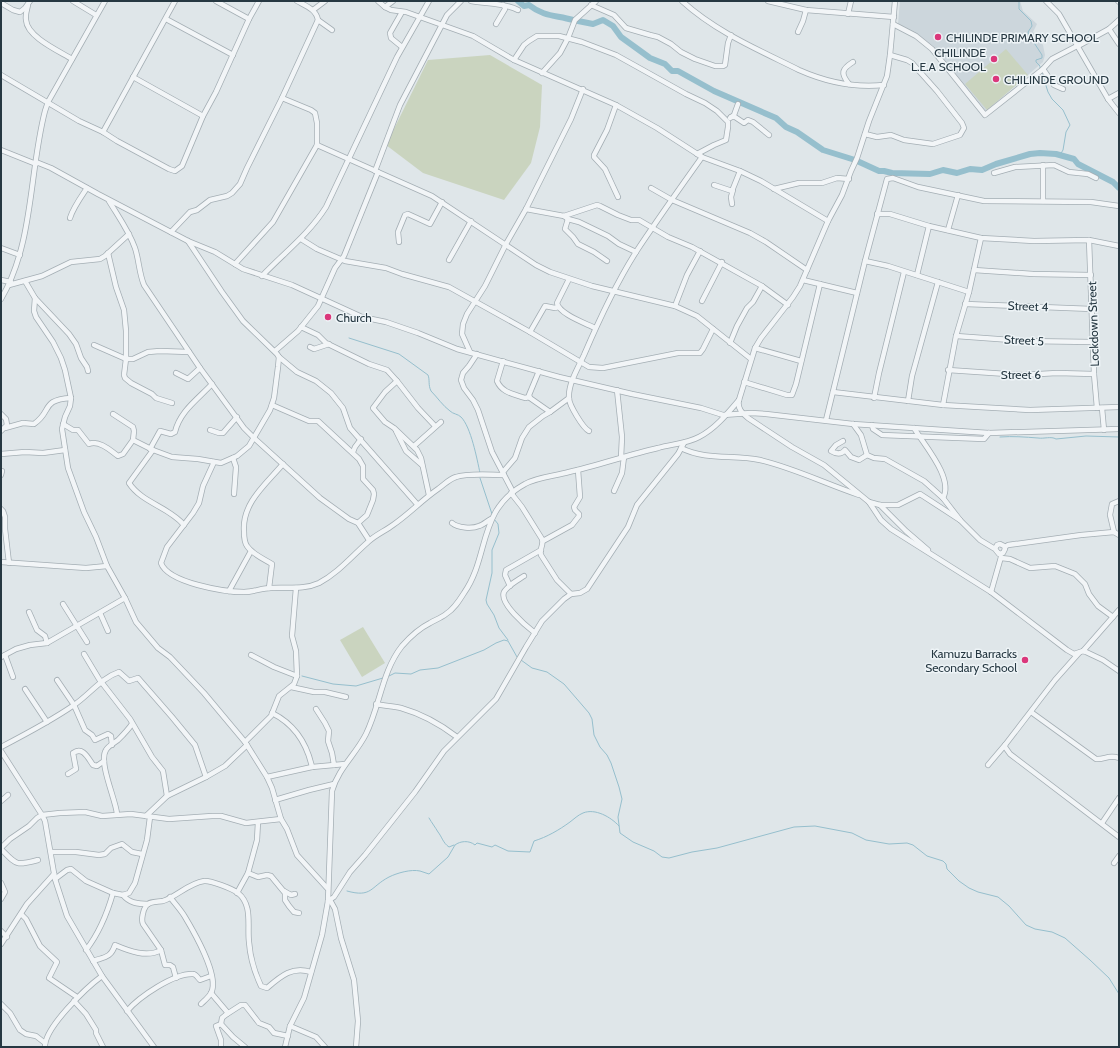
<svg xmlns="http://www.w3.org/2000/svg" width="1120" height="1048" font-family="Cabin,sans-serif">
<rect width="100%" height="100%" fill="#dfe6e9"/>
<path fill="#ccd6dc" d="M900,1h120l3,10 14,13 -4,8 10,13 2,10 -2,7 -57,49 -53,-65 -16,-12 -19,-10z"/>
<g fill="#cad4bf">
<path d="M1006,49l22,26 -41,35 -22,-26z"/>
<path d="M490,55l52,30 -2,42 -9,36 -27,37 -81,-27 -37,-28 42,-85z"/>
<path d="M363,627l22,36 -23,14 -22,-37z"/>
</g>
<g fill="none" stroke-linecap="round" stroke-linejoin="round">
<g stroke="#96bfcd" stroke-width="1">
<path d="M1019,1v8l12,12 1,5 -4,6 1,3 13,20v3l-6,2v2l4,4v2"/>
<path d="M1042,73l6,19 4,7 11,11 7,15 -4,7 -3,18 -3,5"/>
<path d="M349,338l50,16 29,21c2,5 0,10 3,16 6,6 12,15 19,20 3,3 8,3 11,6 10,10 16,42 19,56"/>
<path d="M1000,437c13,-1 25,0 38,1 6,1 13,-2 18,1l30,-3 33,1"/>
<path d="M480,478l12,36"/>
<path d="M494,519l4,5 1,9 -7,17v23l-6,27 1,4 7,11 5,13 9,12"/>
<path d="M521,660l11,8 15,4 17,12 25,29 3,6 2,16 6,12 7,8 4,8 8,24 3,12 -4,18 2,16 13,9 21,9 8,6 7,1 23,-6 25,-4 77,-21 21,-1 37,7 14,7 23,4 18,-1 6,2 14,11 16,5 3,3 1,5 12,12 10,7 9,4 20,5 11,9 17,19 9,4 17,3 13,6 25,22 19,18 10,16"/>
<path d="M302,676l31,8 23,2 27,-8"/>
<path d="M389,676l6,-3 16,1 9,-4 18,-2 46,-18 12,-7 8,-3 4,1 9,16"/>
<path d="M429,818c3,5 6,9 9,14 4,5 5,11 11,15l5,-2"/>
<path d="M347,891c25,7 23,-4 42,-14 8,-4 22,-8 31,-6 3,1 6,2 9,3l19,-17 7,-12c5,-4 14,-5 20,0l2,-2 15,4 3,-2 13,6 22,1 4,-11c13,-4 25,-11 36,-19 4,-3 8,-7 13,-9 12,-5 28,4 36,13"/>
</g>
<g stroke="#96bfcd" stroke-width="6">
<path d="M518,1l6,5 5,-1c15,12 27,10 44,15"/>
<path d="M578,21l15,3 10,-4 10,6 8,11 18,13 11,8 15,6 7,7h6l36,20 62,27 10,9 11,5 26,18 32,10 24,11h5l8,2 38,1 13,-4 14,3 13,-4 12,1 14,-6 34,-10 10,-1 16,1 18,5 4,5 35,18 6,6"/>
</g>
<g stroke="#a4aeb4" stroke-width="6">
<g id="minor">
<path d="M73,1l23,14"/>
<path d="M216,1l33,18"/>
<path d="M378,1l7,6 6,3 15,2 67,24 41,24 102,45 41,23 45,29 38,14 21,10 67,40"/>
<path d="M471,1c16,3 34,2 47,9"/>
<path d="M682,1c34,31 77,49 117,69 27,12 56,18 85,15"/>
<path d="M768,1l38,9 88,7"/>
<path d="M895,1l-5,54 -3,21 -18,45 -12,37 -6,13 -9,24 -14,26 -28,65 -7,11 -32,41 -6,10 -16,52c-2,8 3,13 9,18l44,29 32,18 45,37 11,3h18l22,-11 40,26"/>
<path d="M1046,1l13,13 49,85 11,14"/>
<path d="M1118,1l1,1"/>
<path d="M1,3l12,7 7,2 5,-4 5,-7"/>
<path d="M28,5c-1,5 -3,10 -2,15 1,17 33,31 46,39"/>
<path d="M591,5l23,10 12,13 24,7 8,2 13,7 10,8 14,7 20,7h8l2,-1 3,-22 3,-8"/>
<path d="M385,7l8,-6"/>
<path d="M313,10l12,-9"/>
<path d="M402,12l-12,21 1,5 11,9"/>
<path d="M848,14l3,-13"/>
<path d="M166,19l67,36"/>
<path d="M318,20l14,10"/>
<path d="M496,24l9,-15v-2l-2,-2"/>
<path d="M893,24l23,12 16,13 53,66 58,-46 9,-10 25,-13"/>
<path d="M1109,29l10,15"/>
<path d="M798,32l5,-11 3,-11"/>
<path d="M1078,46l31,-17 10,-9"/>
<path d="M514,60l10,-15 5,-4 8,-5h22l23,6 34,13 70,39 19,9 12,8 11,11v5l-2,13 -12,5 -17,9"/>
<path d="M1043,69l11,16 9,4"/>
<path d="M542,73l18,-20 8,-15 7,-18 21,-19"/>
<path d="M1,75l78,46 24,11 14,9 52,28 6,2 7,-5 21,-50 13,-24 33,-73 10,-18"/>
<path d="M133,77l70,39"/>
<path d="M849,84c-9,-11 -7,-15 4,-22"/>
<path d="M1108,99l11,-6"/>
<path d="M616,105l-9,25 -13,25v2l11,12 13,28"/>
<path d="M731,117h4l9,6 4,-3 5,2 16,13"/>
<path d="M730,118l4,-3 4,-11"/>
<path d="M103,132l72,-131"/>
<path d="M865,134l12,3 14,-2 13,5 29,4 27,-9 4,-7 -2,-5 -25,-32 -25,-28 -5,-3 -17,-5"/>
<path d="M317,145l115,51 104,69 14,7 42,14 83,20 22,10 54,43"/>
<path d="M1,150l35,14"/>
<path d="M36,162l15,6 47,26 90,47 27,11 28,17 49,16 70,32 24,5 32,11 39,16 102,28 73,17 69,14 22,7 28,-2 15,1 87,10 136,9 130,-4"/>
<path d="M375,171l25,-66 47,-90 14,-14"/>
<path d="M994,173l21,-6 39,-2 15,7 19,2 8,4"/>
<path d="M714,185l18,6 8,-20"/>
<path d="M651,188l21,12 78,33 16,9 41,28"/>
<path d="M774,189l25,-6h23l15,-5 12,1"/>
<path d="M109,201c9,15 20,30 26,47 4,12 4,25 9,37l56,83 44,60 10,10 66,60 29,21 9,4 11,17"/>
<path d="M1043,201v-36"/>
<path d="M732,204l-1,-7 2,-7"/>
<path d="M526,209l38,7 33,-11 3,1 18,9 13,5h8l29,17 24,10 70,39 26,19"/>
<path d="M877,214h13l39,12 52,12 53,3 55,-1 30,6"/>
<path d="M564,216l4,3 11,3 29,14 11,8 17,8"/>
<path d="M70,218c3,-10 11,-21 17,-30"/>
<path d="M568,219l-3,10 8,8 5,7 16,8 13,9"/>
<path d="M948,230l10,-35"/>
<path d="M171,232l19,-20 7,-2 13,-10 17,-4 5,-3 8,-9 7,-16 35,-70 36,-78c-2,-11 -12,-14 -21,-19"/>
<path d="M301,239l16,10 28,12 41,7 16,6 47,13 81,45 59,35 14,1 75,-15h22l3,-4 10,-20"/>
<path d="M1089,240l5,134 3,34"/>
<path d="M399,242l-1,-10 7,-17 3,-1 22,10 12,-22"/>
<path d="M1,248l19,7"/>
<path d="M108,253l8,34 8,23 2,21v28l-2,16 1,3 6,5 21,11 4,4 16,5"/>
<path d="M449,260l22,-39"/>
<path d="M865,261l23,5 81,26"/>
<path d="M235,264l38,-42 44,-77v-22l-2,-10 -4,-3 -29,-12"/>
<path d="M974,270l59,4 58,1"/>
<path d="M917,275l12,-49"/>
<path d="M262,276c22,-23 47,-42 64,-69l71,-150 32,-56"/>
<path d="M569,279l-12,24c2,11 28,20 38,25"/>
<path d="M1,280l10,2"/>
<path d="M803,280l54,13"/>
<path d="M25,281l10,17 -1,13 2,6 17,25 8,16 4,12 6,28 -1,8 -5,11 -3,12 6,39 16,44 12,25 11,29 18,32 11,24 22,26 12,9 34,36 41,49 22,35 5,11 9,31 6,10 10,26 30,33"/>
<path d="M9,285l33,-9 29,-14 29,-3 5,-3 24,-22"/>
<path d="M35,298l34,36 7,10 5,14 6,9 1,4"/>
<path d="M1,299c33,-56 28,-127 44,-188l3,-9 57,-101"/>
<path d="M702,301l20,-39"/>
<path d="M965,304l127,5"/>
<path d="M675,306l12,-31 13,-24"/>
<path d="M301,327l17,8 8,8 43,21 18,6 10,11 21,27 17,18"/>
<path d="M530,332l15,-26 10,2 3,-1"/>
<path d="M956,336l68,5 69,1"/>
<path d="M730,343l7,-17 10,-18 6,-6 9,-16"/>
<path d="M94,345l32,14h7l15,-7 12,-1 29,1"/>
<path d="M310,347l4,2 15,-5"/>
<path d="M755,348l46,13"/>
<path d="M275,351l23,-20 20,-25 17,-38 9,-12 34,-84"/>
<path d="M470,352l-8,-18 1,-10 4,-10 18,-28 21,-42 20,-35 45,-90 12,-30"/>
<path d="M477,354l-8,12 -6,7 -2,7 3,8 9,12 5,10 14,42 21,40"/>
<path d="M279,357l18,15 19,9 15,12 12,15 7,20 67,76"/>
<path d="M503,361l-6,20c5,12 17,13 28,17l4,-1"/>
<path d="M948,370l74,5 35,-2 37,1"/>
<path d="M539,371l-10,24 1,3 20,14 19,-14"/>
<path d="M176,373l12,6 12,-11"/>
<path d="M397,381l-12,11 -12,16 12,14 9,6 23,22 4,8 8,37"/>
<path d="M744,382l43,13h5l4,-11 24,-100"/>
<path d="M617,390l5,47 -1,21"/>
<path d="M833,392l110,13 87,5 89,-3"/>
<path d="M874,398l5,-25 25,-101"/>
<path d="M908,401l4,-25 26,-94"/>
<path d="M272,405l37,16h9l41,38 4,7v13l10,11 1,4 -1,6 -6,15 -9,8"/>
<path d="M943,405l13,-69 13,-44 12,-54"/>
<path d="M1102,408l2,22"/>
<path d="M1,414l5,5 1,6 -6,6"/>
<path d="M113,414l20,13 1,4 -1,9 20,10 19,7 26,2 23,4 16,-7 12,-10 21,-36 4,-12 4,-31 1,-10 -2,-3 -34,-33 -21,-29 -34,-51"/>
<path d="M826,420l39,-159 22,-82 6,-1 25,9 66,14 107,1 28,4"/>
<path d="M63,424l10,6h5l11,14c10,-4 21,6 29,12l5,-2 10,-14"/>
<path d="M853,424l8,11 6,20 7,3 11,1 39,22 19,17 17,22 20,20 15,9 4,5 4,-1 2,-4 -1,-3 -4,-2 -3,1 -2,4"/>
<path d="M872,425l1,4 9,6 102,4 5,-6"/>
<path d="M5,428l18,-5 11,1c19,-13 6,-24 37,-26"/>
<path d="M914,428c10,17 40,50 29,70"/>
<path d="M210,430l9,3h4l14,-16"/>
<path d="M396,431l10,20 16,14"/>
<path d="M589,431c-6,-3 -20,-26 -20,-33 -1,-14 9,-30 15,-43 15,-35 31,-70 52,-103 21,-32 44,-64 66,-95"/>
<path d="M843,441l-7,4 -5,6c5,3 10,4 14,-1l6,7 8,3 8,-5"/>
<path d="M414,446l27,-24"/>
<path d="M681,448c26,13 53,6 79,12 34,8 66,24 99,35"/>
<path d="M150,449l10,-18 11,3 4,-2c5,-21 23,-33 37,-48"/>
<path d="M153,450l-24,33c13,20 40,24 55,42"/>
<path d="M353,452l2,-5 6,-8"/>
<path d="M1,454l24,-2 18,1 22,-3"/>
<path d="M233,458l3,9 -2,27"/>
<path d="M214,462l-11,24 -4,17 -6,10 -26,34 -6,16c7,20 64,29 83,29 10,0 18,-4 27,-4 16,-1 33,2 48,-5 19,-10 33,-27 49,-41 7,-7 17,-11 25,-17 16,-11 29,-25 45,-36 6,-4 11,-10 18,-12 12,-4 35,-2 48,-2"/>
<path d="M503,472l12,-14 7,-20 7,-11 14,-11 7,-4"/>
<path d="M1,475l1,-4"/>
<path d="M614,491l8,-18 2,-16"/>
<path d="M511,493l11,14 20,32c2,6 -3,10 -1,16l16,25 14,14"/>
<path d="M869,502l12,18 10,9 100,63 76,58 7,4 9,-3 3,1 17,8 16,11"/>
<path d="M880,505l26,26 22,19"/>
<path d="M1,509l2,2 2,6v12l4,34"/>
<path d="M452,523c6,5 20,6 27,3 4,-1 8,-5 12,-7"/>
<path d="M1114,532l-4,-17 2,-11 7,-3"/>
<path d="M543,541l29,-16 7,-9v-2l-4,-4 -1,-3 6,-10 -2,-27"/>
<path d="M1005,547l3,-2 73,-10 33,-3 5,3"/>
<path d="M1001,558l9,1 20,9 25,-2 20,8 10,10 4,10 9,12 15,11"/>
<path d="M1,562l85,6 21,-2"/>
<path d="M524,576c-6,4 -16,9 -20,16 -5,11 22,34 31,41"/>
<path d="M510,586l-5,-11 1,-5 35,-20"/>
<path d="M269,588l3,-24c-8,-5 -20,-10 -25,-18 -3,-4 -3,-10 -3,-15 -2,-28 22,-47 39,-67"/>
<path d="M229,591l22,-40"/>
<path d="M991,592l10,-35"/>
<path d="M63,604l24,38"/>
<path d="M29,612l8,18 8,6 2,7"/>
<path d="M100,613l8,18"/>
<path d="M1083,651l36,-41"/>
<path d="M1079,653l-24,27 -50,65v2l5,7 109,83"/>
<path d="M84,654l15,25 31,40 22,38 11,14 4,25"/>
<path d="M5,655l8,22"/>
<path d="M251,655l23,12 23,9"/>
<path d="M1,657l15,-8 14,-4 17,-2 78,-45"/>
<path d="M57,680l17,25 11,25 7,5 3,5 13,-6 3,2 1,9"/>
<path d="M291,687l23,5h11l21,5"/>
<path d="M25,689l22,33"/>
<path d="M376,704c9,2 17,2 25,4 21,6 39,16 56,29"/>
<path d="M316,709l9,14 4,8 -1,10 4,12 2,12"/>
<path d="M1031,712l65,47c9,1 12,-5 23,-1"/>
<path d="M272,713c22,11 35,31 40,54"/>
<path d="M245,742l26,-26 8,-20 15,-12 3,-8 -1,-25 -4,-15 4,-48"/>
<path d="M1,747c25,-13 50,-26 73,-42 15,-10 27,-27 45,-33l10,9 9,-3 34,39 23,28 11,32"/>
<path d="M1,751l41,64 3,6 10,58 12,37 35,60 52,71"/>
<path d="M988,765l17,-20"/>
<path d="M68,774l8,-5 -3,-16c10,-7 15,5 20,12l4,1 7,-5"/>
<path d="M267,777l45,-10 33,-3"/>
<path d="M275,800l34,-10 25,-6"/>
<path d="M1,801l7,-6"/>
<path d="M117,814c-1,-14 -19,-52 -11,-64 2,-4 8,-7 12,-10 5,-5 10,-10 14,-16"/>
<path d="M146,816l21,-20 39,-19 19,-11 22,-21"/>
<path d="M1102,823l17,-25"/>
<path d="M1,848l9,-9 19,-13 8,-8 5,-3 18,-2 25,-1 17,4 29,-2 38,5 43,-3h9l25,7 35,-4"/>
<path d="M1,849c16,16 14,17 37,11"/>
<path d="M51,852h25l23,3 6,-1 6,-6 11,-4 10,8 10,2"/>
<path d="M1114,863l5,-7"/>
<path d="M248,873l10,4 9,-2 4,1 14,17v7l4,6 5,6 5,1"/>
<path d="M55,879l12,-9 4,-1 15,12 27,12 10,2 6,-2 6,-10 12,-43 3,-23"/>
<path d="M1,883l4,9 -4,7"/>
<path d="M284,891l7,4 4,-1"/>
<path d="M237,893l11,-20 9,-33 1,-18"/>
<path d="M123,895c6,8 15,9 25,9"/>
<path d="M170,897c5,7 11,13 15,20 9,15 35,60 26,76 -2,4 -7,8 -10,11"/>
<path d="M330,900l5,9 6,29 13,42 4,41 -2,26"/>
<path d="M328,901l6,-4 16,-25 15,-17 50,-63 29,-41 52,-52 30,-52 16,-26 22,-22 7,-5 9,-1 7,-4 41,-62 9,-22 41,-51 6,-11"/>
<path d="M21,914l5,5 14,27 17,16 -8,16 28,19"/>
<path d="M1,931l6,6"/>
<path d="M1,944l26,-40 27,-30"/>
<path d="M86,950c14,-18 21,-36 27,-57"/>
<path d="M93,961c11,-4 18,-3 22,-16 14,6 32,13 46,5"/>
<path d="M176,978l-3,-11 -3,-2h-5l-4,-15 -18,-26c-2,-4 0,-14 3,-18 3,-5 12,-4 17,-5 13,-4 26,-18 41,-20 6,-1 29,8 34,12 15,12 9,33 11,49 1,15 6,31 12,44l6,2c14,-12 25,-22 44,-16"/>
<path d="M211,993l17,20 -6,5 -1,6 12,13 12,10"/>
<path d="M74,1001l12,13 10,16v3l7,14"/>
<path d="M1,1004l9,9 10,17 6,4 10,2 9,7"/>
<path d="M127,1011c12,-14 47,-38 66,-37 3,0 5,4 7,6l11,-4"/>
<path d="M227,1014l14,-9h4l14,18 10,4 5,6 14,3"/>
<path d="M221,1024l-5,2 5,14v7"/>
<path d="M290,1026l26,11 9,10"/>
<path d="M45,1047c-1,-19 42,-60 57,-71"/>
<path d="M285,1047l5,-21 14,-28 18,-63 6,-34 4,-110c6,-22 24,-37 34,-57 14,-28 16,-63 36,-88 7,-8 18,-18 28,-23 5,-3 11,-5 16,-9 8,-5 13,-13 18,-21 26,-37 13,-83 61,-109 12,-7 30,-8 44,-12 30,-7 59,-17 89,-24 13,-4 28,-4 41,-11 16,-8 29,-24 40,-37"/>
</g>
</g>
<use href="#minor" stroke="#f2f5f7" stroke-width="4.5"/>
</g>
<g fill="#db377b" stroke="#eef4f7" stroke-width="1.5">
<circle cx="938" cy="37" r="4"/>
<circle cx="994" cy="59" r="4"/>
<circle cx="996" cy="79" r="4"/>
<circle cx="328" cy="317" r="4"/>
<circle cx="1025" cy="660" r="4"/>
</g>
<g text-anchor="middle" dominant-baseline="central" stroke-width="3" stroke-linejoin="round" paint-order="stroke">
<g font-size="12" fill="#263842" stroke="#eef4f7" text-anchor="start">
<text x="946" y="37">CHILINDE PRIMARY SCHOOL</text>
<text x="986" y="52" text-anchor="end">CHILINDE<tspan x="986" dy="14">L.E.A SCHOOL</tspan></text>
<text x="1004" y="79">CHILINDE GROUND</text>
<text x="336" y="317">Church</text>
<text x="1017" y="653" text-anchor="end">Kamuzu Barracks<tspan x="1017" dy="14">Secondary School</tspan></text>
</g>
<g font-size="12" fill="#263842" stroke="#eef4f7">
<text transform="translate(1028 306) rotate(2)">Street 4</text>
<text transform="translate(1093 324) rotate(-92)">Lockdown Street</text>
<text transform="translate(1024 340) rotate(3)">Street 5</text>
<text x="1021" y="374">Street 6</text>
</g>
</g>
<rect width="1120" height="1048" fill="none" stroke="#263842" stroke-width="4"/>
</svg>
